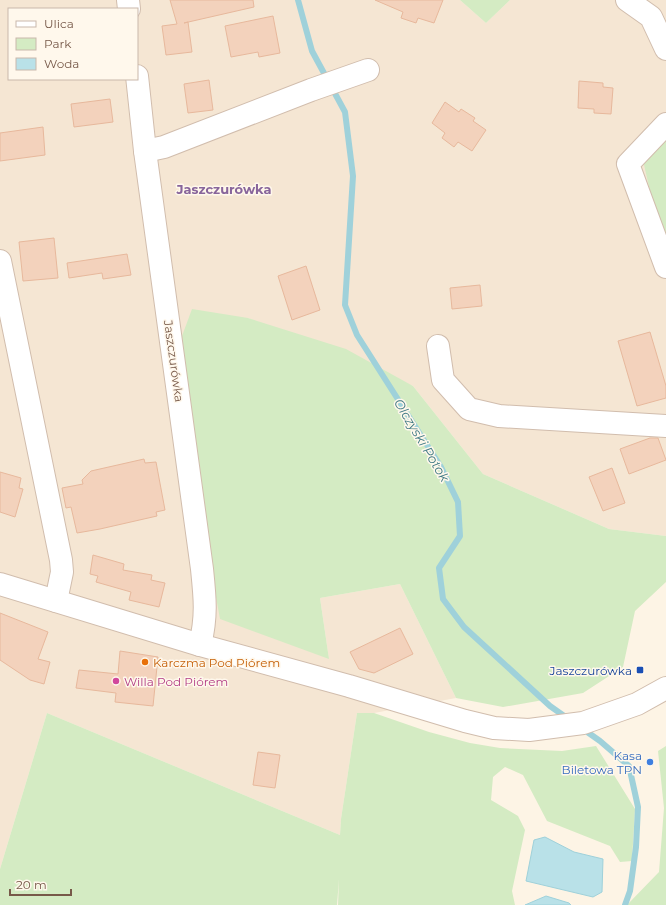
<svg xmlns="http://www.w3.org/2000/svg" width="666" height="905" font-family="Montserrat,sans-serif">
<rect width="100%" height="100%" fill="#fdf4e5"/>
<path fill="#f5e6d3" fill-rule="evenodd" d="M0,0h460l26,23 24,-23h156v536l-57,-7 -126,-55 -70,-88 -165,-68 81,341 -9,-61 80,-14 56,114 -82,15h-17l-16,106 -1,16 -293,-122 -47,156zM9,9h128v70h-128z"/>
<g fill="#d4ebc3">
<path d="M460,0h50l-24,23z"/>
<path d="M666,128v120l-8,-22 -16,-70z"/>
<path d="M192,309l56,9 98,31 67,37 70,88 126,55 57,7v46l-31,29 -12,56 -40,26 -80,14 -47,-9 -56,-114 -80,14 9,61 -109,-40 -11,-60 -27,-223z"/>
<path d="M47,713l293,122 1,-16 16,-106h17l55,19 41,11 30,5 62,3 34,-5 39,63 -3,52 -12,1 -10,-16 -63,-25 -24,-46 -18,-8 -12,10 -2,23 27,16 7,14 -13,61 3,14h-177l1,-26 -2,26h-337v-36z"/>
<path d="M666,746v159h-39l32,-33 5,-64 -6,-57z"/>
</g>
<g fill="#b9e1e8" stroke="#9fd1da">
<path d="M545,837l29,15 29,7 -1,33 -9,5 -67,-16 8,-41z"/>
<path d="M546,896l23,7 2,2h-46z"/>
</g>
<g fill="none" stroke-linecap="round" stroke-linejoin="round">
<g stroke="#9fd1da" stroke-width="6">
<path d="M298,0l14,51 33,61 8,64 -8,129 12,30 84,132 17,35 2,34 -21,32 4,31 21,28 86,79 17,12"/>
<path d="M583,729l17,12 29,25 9,41 -2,40 -6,44 -5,14"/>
</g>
</g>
<g fill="#f3d2bc" stroke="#e7b89c">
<path d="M170,0h83l1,7 -70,16 4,-1 4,30 -26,3 -4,-29 15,-2z"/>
<path d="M375,0h68l-9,23 -16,-5 -2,5 -15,-5 2,-6z"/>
<path d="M273,16l7,37 -21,4 -1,-5 -27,5 -6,-31z"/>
<path d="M209,80l4,30 -25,3 -4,-29z"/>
<path d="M579,81l24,2v4l10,1 -2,26 -17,-1v-4l-16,-1z"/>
<path d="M110,99l3,23 -39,5 -3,-23z"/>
<path d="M445,102l14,10 2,-3 14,9 -2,3 13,9 -14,21 -14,-9 -4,5 -12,-9 3,-5 -13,-10z"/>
<path d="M43,127l2,28 -45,6v-28z"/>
<path d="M54,238l4,40 -35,3 -4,-39z"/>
<path d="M127,254l4,21 -28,4 -1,-6 -33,5 -2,-15z"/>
<path d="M306,266l14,44 -28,10 -14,-44z"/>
<path d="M480,285l2,21 -30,3 -2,-21z"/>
<path d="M650,332l16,54v12l-29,8 -19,-65z"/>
<path d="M650,438h8l8,22 -37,14 -9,-25z"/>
<path d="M144,459l1,4 11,-1 9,48 -9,2 1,4 -57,13 -23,4 -6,-26 -5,1 -4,-20 21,-4 -1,-4 9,-9z"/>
<path d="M612,468l13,35 -22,8 -14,-34z"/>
<path d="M0,472l21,6 -2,10 4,1 -8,28 -15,-5z"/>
<path d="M93,555l31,9 -1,6 29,5 -1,5 14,3 -6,24 -30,-7 2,-8 -35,-10 2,-6 -8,-2z"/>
<path d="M0,613l48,19 -10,27 12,3 -6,22 -14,-4 -30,-20z"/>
<path d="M400,628l13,26 -39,19 -15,-4 -9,-17z"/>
<path d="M120,651l38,6 -5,49 -38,-4 1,-9 -40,-5 3,-18 39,4z"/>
<path d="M258,752l22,3 -5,33 -22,-3z"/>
</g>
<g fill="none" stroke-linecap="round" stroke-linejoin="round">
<g stroke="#d1bdad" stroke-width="24">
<g id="minor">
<path d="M128,0l1,9"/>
<path d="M627,0l24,17 15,32"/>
<path d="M137,76l8,75 57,418c3,29 5,47 -2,76"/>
<path d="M666,124l-38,40 38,103"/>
<path d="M145,151l19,-4 147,-57 57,-20"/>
<path d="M0,261l61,299 1,12 -6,29"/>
<path d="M438,346l5,34 26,29 30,7 167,10"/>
<path d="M0,584l200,61 149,41 116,35 29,7 35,2 54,-7 54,-19 29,-16"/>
</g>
</g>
<use href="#minor" stroke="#fff" stroke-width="22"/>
</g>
<circle fill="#e8710a" stroke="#fff8ec" stroke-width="1.5" cx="145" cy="662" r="4"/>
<rect fill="#1a4fb4" stroke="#fff8ec" stroke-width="1.5" x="636" y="666" width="8" height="8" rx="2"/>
<circle fill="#d1479c" stroke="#fff8ec" stroke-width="1.5" cx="116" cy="681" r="4"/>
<circle fill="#3f7fe0" stroke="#fff8ec" stroke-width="1.5" cx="650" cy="762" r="4"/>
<g text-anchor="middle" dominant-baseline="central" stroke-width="3" stroke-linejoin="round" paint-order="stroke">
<g font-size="12" fill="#775949" stroke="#fff8ec">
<text transform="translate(174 361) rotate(82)">Jaszczurówka</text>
</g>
<g font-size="12" fill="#c56008" stroke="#fff8ec" text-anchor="start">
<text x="153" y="662">Karczma Pod Piórem</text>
</g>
<g font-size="12" fill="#164399" stroke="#fff8ec" text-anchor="end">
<text x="632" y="670">Jaszczurówka</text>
</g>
<g font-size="12" fill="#b23c85" stroke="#fff8ec" text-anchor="start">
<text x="124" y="681">Willa Pod Piórem</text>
</g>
<g font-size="12" fill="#366cbe" stroke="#fff8ec" text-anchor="end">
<text x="642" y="755">Kasa<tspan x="642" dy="14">Biletowa TPN</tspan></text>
</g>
<g font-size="13" font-weight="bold" fill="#88659b" stroke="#fff8ec">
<text x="224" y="189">Jaszczurówka</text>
</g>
<g font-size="13" font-style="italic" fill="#3f7984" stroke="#fff8ec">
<text transform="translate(422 440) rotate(59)">Olczyski Potok</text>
</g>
</g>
<rect x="8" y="8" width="130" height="72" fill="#fff8ec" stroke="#c9b8ab"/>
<rect x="16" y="21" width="20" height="6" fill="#ffffff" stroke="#c9b8ab"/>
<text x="44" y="28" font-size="12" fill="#775949">Ulica</text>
<rect x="16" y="38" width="20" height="12" fill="#d4ebc3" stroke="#c9b8ab"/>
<text x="44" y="48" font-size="12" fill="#775949">Park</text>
<rect x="16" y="58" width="20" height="12" fill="#b9e1e8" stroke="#c9b8ab"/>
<text x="44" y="68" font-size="12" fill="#775949">Woda</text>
<path d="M10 889v6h61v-6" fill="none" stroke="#775949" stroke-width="2"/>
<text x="16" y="889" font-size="12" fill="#775949" stroke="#fff8ec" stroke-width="3" paint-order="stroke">20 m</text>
</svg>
